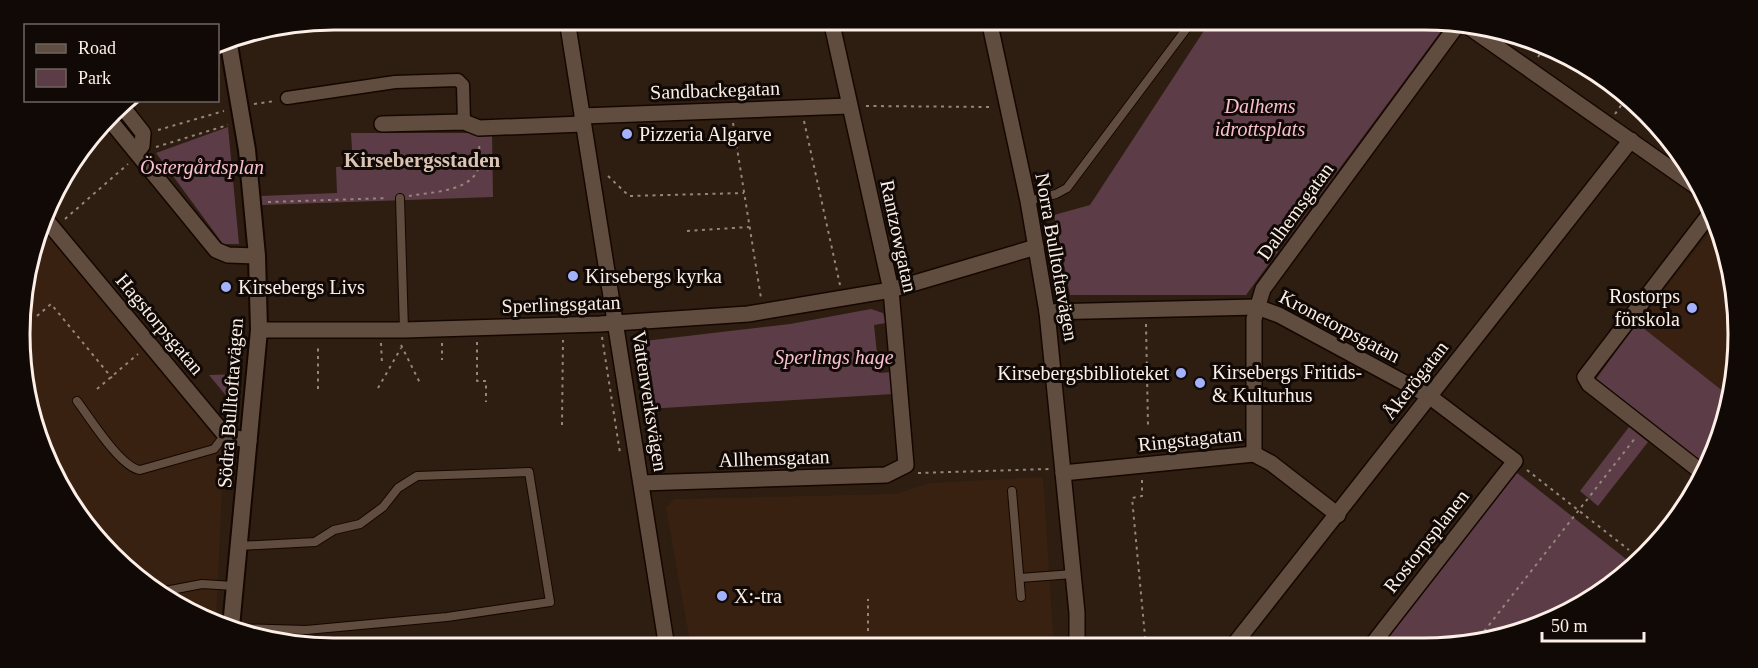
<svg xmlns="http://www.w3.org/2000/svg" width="1758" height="668" font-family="'Times New Roman',serif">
<rect width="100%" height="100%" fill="#2e1d11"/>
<g fill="#382111">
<path d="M49,214l180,217 -6,38 -7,151 -73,-36 -71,-76 -46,-112 -4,-103z"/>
<path d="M1714,227l22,66 -7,103 -92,-73z"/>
<path d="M1043,477l11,170 -363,1 -25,-140 8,-9 222,-5 33,-11z"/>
</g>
<g fill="#5c3d47">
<path d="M1211,20h213l23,3 -201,272h-176l-16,-80 36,-10z"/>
<path d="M228,127l11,117h-16l-67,-91z"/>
<path d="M351,133h141l1,64 -231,8 -1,-9 76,-3 -1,-26 17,-1z"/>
<path d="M871,309l12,4 3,10 -12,2 5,48 12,-1 2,22 -246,15 -11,-67 154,-18z"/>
<path d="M1637,323l92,73c-2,25 -10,48 -26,67l-107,-84z"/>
<path d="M240,374l-2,36 -29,-35z"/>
<path d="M1629,427l19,15 -50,64 -18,-15z"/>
<path d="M1516,472l115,91 -13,17 -55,36 -98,30h-87z"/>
</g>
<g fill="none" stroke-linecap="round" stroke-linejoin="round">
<g stroke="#150700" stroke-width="10">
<g id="service">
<path d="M400,198l4,132"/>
<path d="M1028,201l28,-7 11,-6 126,-168"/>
<path d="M77,401c13,17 43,66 63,69l74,-21 11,-14"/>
<path d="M1012,491l9,106"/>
<path d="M1020,578l53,-4"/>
<path d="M160,592l42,-8 32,2"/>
<path d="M232,628l74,2 141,-13 103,-15 -21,-130 -112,4 -19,12 -15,19 -23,17 -26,6 -19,12 -76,4"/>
</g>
</g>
<g stroke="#150700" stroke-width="15">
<path id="pedestrian" d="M287,98l108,-16 63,-2 5,5 1,37"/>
</g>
<g stroke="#150700" stroke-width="18">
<g id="minor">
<path d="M567,20l100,628"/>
<path d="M989,20l39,181 19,111 30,301v34"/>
<path d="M1466,25l235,165"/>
<path d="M121,105l22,28 -1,13 -6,5"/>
<path d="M582,116l267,-10"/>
<path d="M109,119l107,131 12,5 29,1"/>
<path d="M382,124l82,-2 15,6 104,-4"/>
<path d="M47,221l178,214 24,6"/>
<path d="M1047,312l210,-5 22,8 150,81 86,65 -144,185"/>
<path d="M259,330h145l196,-6 148,-10 143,-24 145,-43"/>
<path d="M1254,454v-135l9,-30 195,-265"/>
<path d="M1063,473l191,-19 17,9 67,52"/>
<path d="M1704,474l-115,-90 -4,-7 124,-162"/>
<path d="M641,483l245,-8 20,-10 -15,-175 -60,-270"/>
<path d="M1636,565l5,-6"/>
<path d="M1233,646l398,-506"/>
</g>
</g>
<g stroke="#150700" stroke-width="20">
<path id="tertiary" d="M228,39l19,111 10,106 2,74 -28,297"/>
</g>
<g stroke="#95867c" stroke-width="2" stroke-dasharray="3 4.5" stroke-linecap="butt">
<path d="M1538,57l5,-8"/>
<path d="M254,104l21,-3"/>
<path d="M866,106l126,1"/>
<path d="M1615,114l12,-17"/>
<path d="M804,121l36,164"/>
<path d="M733,123l28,175"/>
<path d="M158,130l66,-19"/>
<path d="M156,147l72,-22"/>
<path d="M608,176l21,20 115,-3"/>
<path d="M409,196c21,-4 64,-4 70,-30 2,-7 0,-16 0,-24"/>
<path d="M268,202l120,-4"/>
<path d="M65,219l63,-55"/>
<path d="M687,231l62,-4"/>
<path d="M37,316l14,-12 61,74"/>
<path d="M1146,324l2,101"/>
<path d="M602,337l18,116"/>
<path d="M477,342v39h9v21"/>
<path d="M381,343l1,21"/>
<path d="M442,343v17"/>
<path d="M401,345l20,40"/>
<path d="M378,388l23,-40"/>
<path d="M97,389l41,-35"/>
<path d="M318,389v-44"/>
<path d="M562,425l1,-85"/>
<path d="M1527,470l102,80"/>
<path d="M918,473l132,-4"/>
<path d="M1142,480v16l-10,2 14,149"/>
<path d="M868,631v-32"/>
<path d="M1475,643l161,-206"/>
</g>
<use href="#service" stroke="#604d3f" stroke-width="8"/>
<use href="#pedestrian" stroke="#604d3f" stroke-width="12"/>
<use href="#minor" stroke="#604d3f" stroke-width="15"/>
<use href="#tertiary" stroke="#604d3f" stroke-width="16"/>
</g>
<g fill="#a3b2fc" stroke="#100905" stroke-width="2">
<circle cx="627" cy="134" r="6"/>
<circle cx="573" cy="276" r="6"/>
<circle cx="226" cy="287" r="6"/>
<circle cx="1692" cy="308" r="6"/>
<circle cx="1181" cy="373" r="6"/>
<circle cx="1200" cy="383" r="6"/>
<circle cx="722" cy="596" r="6"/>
</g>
<g text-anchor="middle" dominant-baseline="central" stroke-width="6" stroke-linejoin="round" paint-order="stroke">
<g font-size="20" fill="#fcefe7" stroke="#100905">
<text transform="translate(715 90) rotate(-2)">Sandbackegatan</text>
<text transform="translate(1295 211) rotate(-54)">Dalhemsgatan</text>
<text transform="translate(899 236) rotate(78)">Rantzowgatan</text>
<text transform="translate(1057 257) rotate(80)">Norra Bulltoftavägen</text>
<text transform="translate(561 304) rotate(-2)">Sperlingsgatan</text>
<text transform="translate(160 324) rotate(50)">Hagstorpsgatan</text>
<text transform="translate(1340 326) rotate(28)">Kronetorpsgatan</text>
<text transform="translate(1415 380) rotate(-52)">Åkerögatan</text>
<text transform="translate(650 401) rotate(81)">Vattenverksvägen</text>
<text transform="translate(230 403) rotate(-86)">Södra Bulltoftavägen</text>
<text transform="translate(1190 439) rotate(-6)">Ringstagatan</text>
<text transform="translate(774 458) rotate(-2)">Allhemsgatan</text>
<text transform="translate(1426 541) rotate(-52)">Rostorpsplanen</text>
</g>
<g font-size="20" font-style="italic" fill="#f9c0d1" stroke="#100905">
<text x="1260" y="106">Dalhems<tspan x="1260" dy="23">idrottsplats</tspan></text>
<text x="202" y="167">Östergårdsplan</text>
<text x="834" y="357">Sperlings hage</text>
</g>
<g font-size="20" fill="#fcefe7" stroke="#100905" text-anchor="start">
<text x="639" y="134">Pizzeria Algarve</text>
<text x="585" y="276">Kirsebergs kyrka</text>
<text x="238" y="287">Kirsebergs Livs</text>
<text x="1680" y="296" text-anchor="end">Rostorps<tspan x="1680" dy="23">förskola</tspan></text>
<text x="1212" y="372">Kirsebergs Fritids-<tspan x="1212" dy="23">&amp; Kulturhus</tspan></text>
<text x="1169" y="373" text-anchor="end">Kirsebergsbiblioteket</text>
<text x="734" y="596">X:-tra</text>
</g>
<g font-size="21" font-weight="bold" fill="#dbc3b4" stroke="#100905">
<text x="422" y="160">Kirsebergsstaden</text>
</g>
</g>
<path d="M0 0H1758V668H0ZM334 30H1424A304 304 0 0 1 1728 334V334A304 304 0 0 1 1424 638H334A304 304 0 0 1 30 334V334A304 304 0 0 1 334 30Z" fill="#100905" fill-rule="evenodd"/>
<path fill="none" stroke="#fcefe7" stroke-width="3" d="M334 30H1424A304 304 0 0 1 1728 334V334A304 304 0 0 1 1424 638H334A304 304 0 0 1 30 334V334A304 304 0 0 1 334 30Z"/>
<rect x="24" y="24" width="195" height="78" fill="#100905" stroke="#6e655f" stroke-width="1.5"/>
<rect x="36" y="44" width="30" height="9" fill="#604d3f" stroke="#6e655f" stroke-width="1.5"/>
<text x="78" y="54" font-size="18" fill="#fcefe7">Road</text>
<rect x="36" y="69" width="30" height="18" fill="#5c3d47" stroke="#6e655f" stroke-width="1.5"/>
<text x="78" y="84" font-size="18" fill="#fcefe7">Park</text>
<path d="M1542 632v9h102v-9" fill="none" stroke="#fcefe7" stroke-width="3"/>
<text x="1551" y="632" font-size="18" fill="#fcefe7" stroke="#100905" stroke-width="4.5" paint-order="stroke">50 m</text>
</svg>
